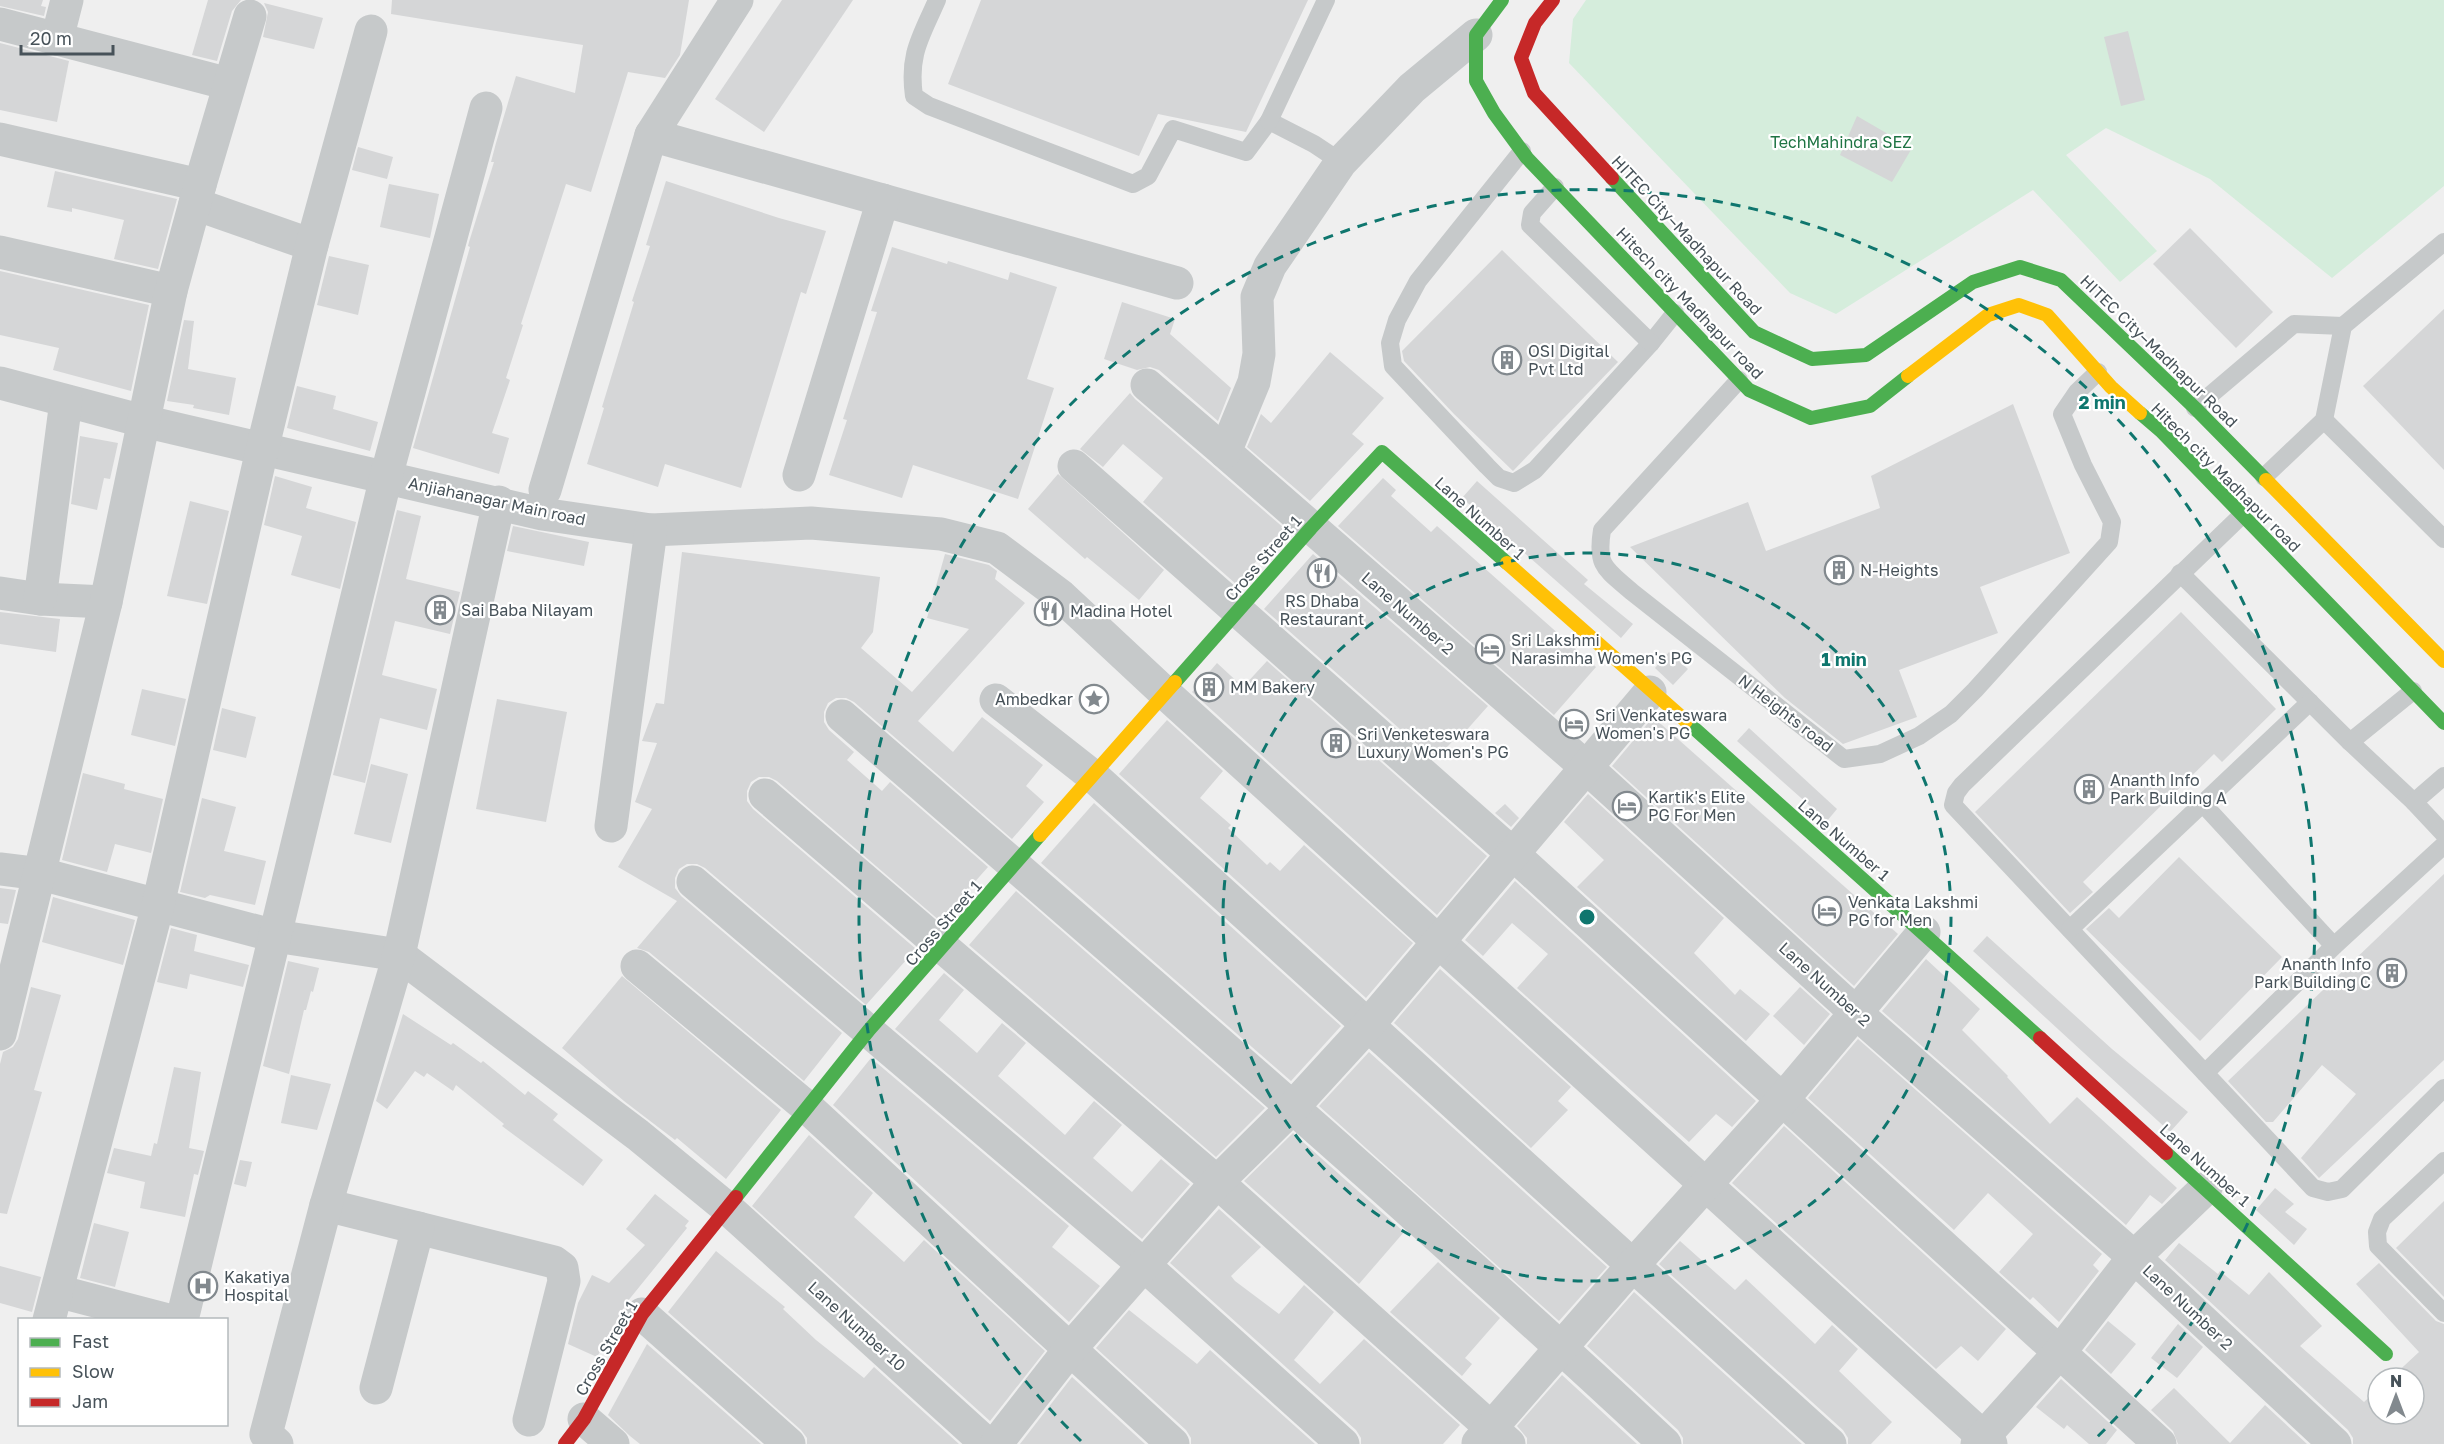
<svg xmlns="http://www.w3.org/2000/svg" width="2444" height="1444" font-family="'Golos Text',sans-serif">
<rect width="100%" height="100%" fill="#efefef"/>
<path fill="#d5eddc" d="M1586,0h858v186l-112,92 -122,-99 -104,-51 -40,27 91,96 -37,31 -87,-92 -197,124 -46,-21 -221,-230 4,-44z"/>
<g fill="#d5d6d7">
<path d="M0,0h43l-2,6 5,1 -2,9 -44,-10z"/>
<path d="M208,0h33l-9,11 -15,50 -25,-6z"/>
<path d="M392,0h297l-9,55 -15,23 -37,-6 -37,120 -25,-8 -45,140 2,1 -17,53 4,2 -18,53 17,5 -10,36 -86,-26 57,-201 -2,-1 1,-4 25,-80h-3l5,-19 20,-67 59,17 8,-48 -192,-31z"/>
<path d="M782,0h71l-89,132 -49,-33z"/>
<path d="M981,0h327l-62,132 -88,-18 -19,42 -191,-72z"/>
<path d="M264,3l59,15 -9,31 -51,-12 5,-25z"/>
<path d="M2128,31l17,69 -24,6 -17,-69z"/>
<path d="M0,43l69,18 -12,61 -57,-12z"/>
<path d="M1857,116l55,32 -20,34 -52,-27z"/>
<path d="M358,147l35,10 -6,22 -35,-9z"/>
<path d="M55,171l122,28 -19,70 -44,-10 10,-39 -52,-12v4l-25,-5z"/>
<path d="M666,181l113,37 47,13 -20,63 -5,-2 -60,196 -76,-24 -7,23 -71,-23 17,-56 -2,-1 32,-105 -2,-1 18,-55 -4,-1z"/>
<path d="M389,184l50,10 -9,44 -50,-11z"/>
<path d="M2190,228l83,84 -37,36 -83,-84z"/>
<path d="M892,247l55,17 1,-3 60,19 2,-8 47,15 -30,92 27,9 -36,111 -105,-34 -11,33 -73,-23 18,-55 -4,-1 34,-107 -6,-1z"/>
<path d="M1502,250l116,112 -105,109 -59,-57 -50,-53 -2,-10z"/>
<path d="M329,256l40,9 -11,50 -41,-10z"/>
<path d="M0,271l149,34 -18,86 -78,-21 6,-22 -59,-13z"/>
<path d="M1122,302l53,17 -5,15 61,54 -13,33 -59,-51 -9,-3 -13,3 -33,-11z"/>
<path d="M2444,309v161l-81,-84z"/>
<path d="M184,320l10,1 -6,48 48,9 -7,37 -36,-7 1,-3 -27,-4z"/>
<path d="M1330,352l54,46 -32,36 12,10 -54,57 -63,-54 14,-33 10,9z"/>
<path d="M297,386l39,10 -3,13 45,13 -8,29 -83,-23z"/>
<path d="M1130,393l5,6 150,130 -49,55 -93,-82 20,-24 -40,-34 -20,23 -23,-18z"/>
<path d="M2013,404l57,149 -90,34 18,46 -99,37 18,47 -74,27 -58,-46 -155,-151 118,-45 18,49 114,-43 -9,-32z"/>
<path d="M80,436l38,7 -8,36 -6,-1 -7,32 -26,-6z"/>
<path d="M1058,474l106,96 -25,30 -52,-43 -2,2 -57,-50z"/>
<path d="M275,476l37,11 -6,21 50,14 -16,67 -49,-14 11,-39 -38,-11z"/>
<path d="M1383,478l13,12 -5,6 40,36 6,-6 159,141 -42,48 -216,-189z"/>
<path d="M1477,481l111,99 -4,4 49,40 -12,14 -159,-140z"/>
<path d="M190,501l39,10 -22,93 -40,-8z"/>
<path d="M397,510l24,6 -15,63 54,13 -10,42 -55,-13 -13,54 55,14 -10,41 -47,-12 -15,65 -32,-8z"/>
<path d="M513,526l76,16 -5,24 -77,-15z"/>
<path d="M682,552l198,25 -7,55 -12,16 51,44 57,-63 -42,-11 18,-64 44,11 8,6 -2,8 30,24 -107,118 35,31 29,-35 61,48 -17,21 18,16 -32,37 -158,-137 -8,-4h-10l-8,5 -4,9v10l5,8 25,22 -7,8 35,31 8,-9 98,85 -48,54 -163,-140 -8,-4h-10l-8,5 -4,9v10l6,8 163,140 -50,56 -161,-137 -8,-4h-10l-8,5 -4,9v10l6,8 161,137 -38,48 -155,-129 -12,-4 40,-47 -59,-34 34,-58 -17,-7 22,-59 -15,-2 14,-38 8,1z"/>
<path d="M1313,554l175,152 -24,27 -2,-2 -27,29 -171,-151z"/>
<path d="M0,612l60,7 -4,33 -56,-8z"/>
<path d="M2181,612l95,97 -54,53 -8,-8 -131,128 10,10 -23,21 -95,-101z"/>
<path d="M1669,652l19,17 -15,16 -18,-17z"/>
<path d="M1267,661l220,195 -50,59 -245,-223 25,-29 26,24z"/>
<path d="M142,689l44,10 -11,47 -44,-11z"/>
<path d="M497,699l70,13 -21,110 -70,-13z"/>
<path d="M222,708l34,9 -10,41 -33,-8z"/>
<path d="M1653,717l245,217 -44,52 -242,-220z"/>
<path d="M1167,720l56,51 -23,27 31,27 -3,3 39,37 3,-3 10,9 24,-26 109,98 -47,55 -247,-224z"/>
<path d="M1749,728l88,81 -10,12 -90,-80z"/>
<path d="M371,764l37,10 -17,69 -37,-9z"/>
<path d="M83,773l42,11 -1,5 39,10 -12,54 -36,-9 -8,28 -45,-12z"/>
<path d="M1588,794l136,124 -30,35 41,42 5,-6 30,25 -24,27 -169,-154 27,-27 -40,-38z"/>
<path d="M202,798l34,9 -12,44 42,10 -11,44 -45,-10 -5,3 -25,-6z"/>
<path d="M1094,803l247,223 -50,55 -250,-218z"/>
<path d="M1505,804l14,14 -8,9 -16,-14z"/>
<path d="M2179,857l103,100 -82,84 -114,-112 23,-21 10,10z"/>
<path d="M2444,874v186l-125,118 -18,-20 55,-64 -34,-29 -49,57h-7l-38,-41z"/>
<path d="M1515,881l241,220 -24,26 -16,-13 -27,28 -172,-154 31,-34 -36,-31 -29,33 -18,-16z"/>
<path d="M0,888l16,2 -8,34 -8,-1z"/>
<path d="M1016,891l249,217 -49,49 -247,-212z"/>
<path d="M53,897l82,23 -12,45 -81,-23z"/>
<path d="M171,928l26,7 -3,16 55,14 -6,22 -53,-13 -3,15 -30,-7z"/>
<path d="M1987,936l125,113 76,63 -18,20 -197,-181z"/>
<path d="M1926,959l54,50 -18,21 46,46 -1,1 43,47 27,-27 100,91 -15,16 -12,-9 -24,30 -244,-214z"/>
<path d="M288,961l31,7 -6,24 -2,-1 -5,19h-2l-15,64 -26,-8z"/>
<path d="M1440,969l131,118 -13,14 10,9 -37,38 -137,-125z"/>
<path d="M944,973l20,17 -25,30 38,33 25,-30 24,20 -28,33 67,59 29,-34 28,24 -29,33 39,34 29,-33 29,25 -48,55 -247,-210z"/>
<path d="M622,976l159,134 -55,69 -49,-41 -2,2 -51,-39 -62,-53z"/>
<path d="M31,987l30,8 -27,95 8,2 -35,122 -7,-1v-149l3,-12 10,-5 5,-8z"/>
<path d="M1800,987l30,27 -26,31 -31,-29z"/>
<path d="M403,1014l48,31 2,-2 28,20 2,-2 42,34 3,-4 30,23 -5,6 50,40 -20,26 -81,-60 2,-2 -48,-39 -3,6 -26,-18 -3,4 -9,-6 -28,38 -11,-8z"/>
<path d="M1858,1039l244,215 -9,11 6,6 -40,51 -26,-25 -3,3 -31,-28 34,-38 -45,-41 -34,37 -146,-132z"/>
<path d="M1369,1052l238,215 -48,54 -240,-215z"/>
<path d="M871,1058l198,168 -17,21 48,39 -31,36 -236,-217z"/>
<path d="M174,1067l27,5 -12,76 15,3 -6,24 -4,-1 -9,43 -45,-9 5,-26 -38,-9 7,-25 37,8 3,-13 3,1z"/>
<path d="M291,1075l40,9 -14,46 -36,-7z"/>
<path d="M1784,1126l222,203 -28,32 -17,-15 -25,23 -204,-186z"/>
<path d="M1293,1133l111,99 -45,52 -115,-103z"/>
<path d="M809,1135l64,58 -19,24 50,45 20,-22 121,111 -55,70 -238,-215z"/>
<path d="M240,1160l12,2 -6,25 -12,-3z"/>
<path d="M2275,1188l19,16 -9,8 22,17 -13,16 -38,-35z"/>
<path d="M655,1194l34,27 -4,5 2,2 -60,74 -30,55 -29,-13 10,-41 14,-28 17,8 36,-38 -19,-16z"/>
<path d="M2444,1201v96l-48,-49z"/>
<path d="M1219,1209l42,38 -30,29 4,5 44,33 25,-29 30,27 -40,48 26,24 44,-45 96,86 -17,19h-82v-6l-5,-8 -186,-167z"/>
<path d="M94,1223l35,9 -14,55 -35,-9z"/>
<path d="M1680,1241l55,49 11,-11 69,65 17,-19 26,24 -19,22 53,51 -21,22h-23v-6l-5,-8 -184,-166z"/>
<path d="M2179,1243l39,31 2,-3 29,24 20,-23 53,54 -22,20 64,56 14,-13v25h36v-36h-23l28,-26 -63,-68 23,-21 57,58 8,3v120h-91v-6l-5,-8 -183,-170z"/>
<path d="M716,1251l69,56 -2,2 33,31 48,38 10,-11 85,77h-152v-6l-6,-8 -133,-118z"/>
<path d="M1438,1262l62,56 -35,40 7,6 -10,12 -72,-64z"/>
<path d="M0,1266l41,11 -9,35 -32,-9z"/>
<path d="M1634,1292l168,152h-119v-6l-5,-8 -91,-84z"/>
<path d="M1129,1310l68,54 13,-14 105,94h-124v-6l-5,-8 -90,-82z"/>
<path d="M2108,1321l28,23 -25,30 -26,-24z"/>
<path d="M2178,1324l25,23 -26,31 -26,-20z"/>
<path d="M647,1344l114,100h-121l-10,-8 -22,-21z"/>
<path d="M1562,1375l75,69h-110v-6l-10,-12z"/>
<path d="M1072,1377l73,67h-125z"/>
<path d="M2061,1379l56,51 -11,14h-17l-22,-19 -3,4 -28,-22z"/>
<path d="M2174,1388l56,55 35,-38 42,39h-129l-5,-13 -22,-21z"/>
</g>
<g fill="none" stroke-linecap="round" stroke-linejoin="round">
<g stroke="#c6c9ca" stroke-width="18">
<path d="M937,0c-16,37 -29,54 -23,96l15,10 204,78 15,-8 25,-47 73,23 23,-31 45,23 27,18"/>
<path d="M1269,121l57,-121"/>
<path d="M1522,151l-104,130 -21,39 -7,23 3,23 94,100 12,12 15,5 21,-13 116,-127 24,-30"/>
<path d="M1555,187l-23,26 -2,12 121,118"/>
<path d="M1739,380l-137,150c-6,37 4,39 30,62l212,167 36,-5 39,-18 32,-22 24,-24 134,-148 3,-20 -29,-57 -21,-51 15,-22 21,-20"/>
<path d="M2195,408l99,-84 49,2"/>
<path d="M2324,420l120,119"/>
<path d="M2264,477l60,-57 19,-94 101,-84"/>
<path d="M2242,515l-280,270 -6,8 -3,12 360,383 15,4 14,-3 102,-101"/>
<path d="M2180,573l170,169 64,60 30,32"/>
<path d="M2350,742l63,-51"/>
<path d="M2414,802l30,-26"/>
<path d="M2203,804l131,142"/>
<path d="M2070,929l240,-227"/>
<path d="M2205,1073l129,-127 110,-101"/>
<path d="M2444,1161l-62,58 -5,13 1,14 66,67"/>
</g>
<g stroke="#c6c9ca" stroke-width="33">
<path d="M0,24l229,60"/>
<path d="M1476,35l-64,53 -71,74 -71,104 -13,31 2,57 -5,28 -29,70 362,316 268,244 279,245 201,187"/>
<path d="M57,39l10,-39"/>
<path d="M651,135l526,148"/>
<path d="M0,139l200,46"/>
<path d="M195,204l117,41"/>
<path d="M0,252l171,39"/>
<path d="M0,383l143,38 399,93 109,16 160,-7 130,11 56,14 64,48 104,97 826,751"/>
<path d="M1147,385l78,67"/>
<path d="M1074,466l439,388 647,590"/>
<path d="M799,475l84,-275"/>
<path d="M545,490l106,-355 86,-135"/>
<path d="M0,593l40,6 66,3"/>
<path d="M40,599l26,-198"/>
<path d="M996,700l98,77 736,667"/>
<path d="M842,716c277,240 555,478 823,728"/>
<path d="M765,795l452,387 292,262"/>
<path d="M611,826l40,-296"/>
<path d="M0,869l41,5 234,62 124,19 239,180 89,73 260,236"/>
<path d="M693,882l452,384 198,178"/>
<path d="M637,966l171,142 365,336"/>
<path d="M0,1034l106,-432 65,-311 29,-106 50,-169"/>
<path d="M326,1205l228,57 8,6 2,13 -35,139"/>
<path d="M57,1291l111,29"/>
<path d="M642,1314l147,130"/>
<path d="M49,1320l109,-415 104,-455 50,-205 59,-214"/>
<path d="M182,1320l204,-843 100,-369"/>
<path d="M376,1388l42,-160"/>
<path d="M584,1419l29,25"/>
<path d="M1478,1443l155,-178 149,-165 142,-168"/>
<path d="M277,1444l-11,-10 60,-229 73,-250 100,-453"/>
<path d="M996,1444l74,-95 147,-167 76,-75 75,-82 282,-333"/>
<path d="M1977,1444l82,-91 75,-96 72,-69"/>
</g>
<g stroke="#4caf50" stroke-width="14">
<path d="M1502,0l-26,35v46l18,32 33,45 222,232 62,28 59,-12 38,-30"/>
<path d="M1612,178l142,154 58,27 54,-4 107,-73 47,-15 41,13 134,128 71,72"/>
<path d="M2140,413l21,18 283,292"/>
<path d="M1175,682l136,-154 71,-76 125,111"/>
<path d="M1686,721l354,317"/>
<path d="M2166,1153l220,201"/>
<path d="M736,1197l133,-167 171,-195"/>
</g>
<g stroke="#ffc107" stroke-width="14">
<path d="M1908,376l80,-61 31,-10 28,10 64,72 29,26"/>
<path d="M2266,480l178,181"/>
<path d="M1507,563l179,158"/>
<path d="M1040,835l135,-153"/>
</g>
<g stroke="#c62828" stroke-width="14">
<path d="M1553,0l-18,23 -14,35 13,35 78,85"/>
<path d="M2040,1038l126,115"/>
<path d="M565,1444l19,-25 58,-105 94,-117"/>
</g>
</g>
<g fill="none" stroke="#0f766e" stroke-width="3" stroke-dasharray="10 8">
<circle cx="1587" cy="917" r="364"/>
<path d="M1081 1441A728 728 0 1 1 2093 1441"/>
</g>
<defs>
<g id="building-ring" transform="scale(1.5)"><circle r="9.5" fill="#fff" stroke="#82898e" stroke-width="1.5"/><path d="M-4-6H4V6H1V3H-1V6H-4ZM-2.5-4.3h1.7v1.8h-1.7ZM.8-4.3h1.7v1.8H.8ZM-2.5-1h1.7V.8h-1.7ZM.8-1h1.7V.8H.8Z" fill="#82898e"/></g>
<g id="restaurant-ring" transform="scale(1.5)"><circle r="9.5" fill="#fff" stroke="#82898e" stroke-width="1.5"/><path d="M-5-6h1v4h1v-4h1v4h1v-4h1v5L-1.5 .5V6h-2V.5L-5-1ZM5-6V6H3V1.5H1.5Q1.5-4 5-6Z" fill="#82898e"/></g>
<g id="hotel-ring" transform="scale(1.5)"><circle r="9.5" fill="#fff" stroke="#82898e" stroke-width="1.5"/><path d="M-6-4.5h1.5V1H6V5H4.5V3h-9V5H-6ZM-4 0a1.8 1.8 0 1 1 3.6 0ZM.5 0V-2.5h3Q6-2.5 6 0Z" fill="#82898e"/></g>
<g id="sight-ring" transform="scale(1.5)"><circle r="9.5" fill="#fff" stroke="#82898e" stroke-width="1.5"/><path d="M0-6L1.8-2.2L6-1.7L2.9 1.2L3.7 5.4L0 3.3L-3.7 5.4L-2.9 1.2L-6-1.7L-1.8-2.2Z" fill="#82898e"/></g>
<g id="hospital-ring" transform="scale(1.5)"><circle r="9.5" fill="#fff" stroke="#82898e" stroke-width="1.5"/><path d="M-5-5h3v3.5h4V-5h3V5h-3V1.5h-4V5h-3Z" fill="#82898e"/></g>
</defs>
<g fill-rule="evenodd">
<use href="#building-ring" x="1507" y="360"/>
<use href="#building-ring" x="1839" y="570"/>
<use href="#restaurant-ring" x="1322" y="573"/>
<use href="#building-ring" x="440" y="610"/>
<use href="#restaurant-ring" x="1049" y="611"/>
<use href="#hotel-ring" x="1490" y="649"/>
<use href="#building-ring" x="1209" y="687"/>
<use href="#sight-ring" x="1094" y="699"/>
<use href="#hotel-ring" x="1574" y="724"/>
<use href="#building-ring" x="1336" y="743"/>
<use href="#building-ring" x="2089" y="789"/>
<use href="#hotel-ring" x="1627" y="806"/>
<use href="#hotel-ring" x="1827" y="911"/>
<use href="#building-ring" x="2392" y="973"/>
<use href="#hospital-ring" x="203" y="1286"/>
</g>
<g text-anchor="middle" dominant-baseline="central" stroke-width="4.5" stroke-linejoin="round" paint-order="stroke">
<g font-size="16" fill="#1e7443" stroke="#fff">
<text x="1841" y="142">TechMahindra SEZ</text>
</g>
<g font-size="16" fill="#475259" stroke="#fff">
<text transform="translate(1687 235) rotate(47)">HITEC City–Madhapur Road</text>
<text transform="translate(1690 303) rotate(46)">Hitech city Madhapur road</text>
<text transform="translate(2159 351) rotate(44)">HITEC City–Madhapur Road</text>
<text transform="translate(2226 477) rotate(45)">Hitech city Madhapur road</text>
<text transform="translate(497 501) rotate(12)">Anjiahanagar Main road</text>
<text transform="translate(1480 518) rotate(42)">Lane Number 1</text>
<text transform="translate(1263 558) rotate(-49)">Cross Street 1</text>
<text transform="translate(1408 613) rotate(41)">Lane Number 2</text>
<text transform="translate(1786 713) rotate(38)">N Heights road</text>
<text transform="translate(1844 840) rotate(41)">Lane Number 1</text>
<text transform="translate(943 923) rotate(-49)">Cross Street 1</text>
<text transform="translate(1825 984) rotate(42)">Lane Number 2</text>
<text transform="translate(2205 1165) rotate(42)">Lane Number 1</text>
<text transform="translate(2188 1307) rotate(43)">Lane Number 2</text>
<text transform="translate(857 1326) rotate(42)">Lane Number 10</text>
<text transform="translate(606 1348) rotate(-60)">Cross Street 1</text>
</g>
<g font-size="16" fill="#475259" stroke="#fff" text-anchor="start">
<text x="1528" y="351">OSI Digital<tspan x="1528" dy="18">Pvt Ltd</tspan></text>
<text x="1860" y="570">N-Heights</text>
<text x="1322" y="601" text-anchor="middle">RS Dhaba<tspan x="1322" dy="18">Restaurant</tspan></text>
<text x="461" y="610">Sai Baba Nilayam</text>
<text x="1070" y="611">Madina Hotel</text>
<text x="1511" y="640">Sri Lakshmi<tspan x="1511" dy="18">Narasimha Women's PG</tspan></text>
<text x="1230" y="687">MM Bakery</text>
<text x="1073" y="699" text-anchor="end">Ambedkar</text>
<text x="1595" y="715">Sri Venkateswara<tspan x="1595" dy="18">Women's PG</tspan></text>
<text x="1357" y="734">Sri Venketeswara<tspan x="1357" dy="18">Luxury Women's PG</tspan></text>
<text x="2110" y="780">Ananth Info<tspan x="2110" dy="18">Park Building A</tspan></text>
<text x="1648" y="797">Kartik's Elite<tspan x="1648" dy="18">PG For Men</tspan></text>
<text x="1848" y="902">Venkata Lakshmi<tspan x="1848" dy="18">PG for Men</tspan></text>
<text x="2371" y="964" text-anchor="end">Ananth Info<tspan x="2371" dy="18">Park Building C</tspan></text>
<text x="224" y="1277">Kakatiya<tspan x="224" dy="18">Hospital</tspan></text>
</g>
</g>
<circle cx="1587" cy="917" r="9" fill="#0f766e" stroke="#fff" stroke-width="3"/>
<g font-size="18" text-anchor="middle" font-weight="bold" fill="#0f766e" stroke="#fff" stroke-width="4.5" stroke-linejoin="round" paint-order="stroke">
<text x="2102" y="409">2 min</text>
<text x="1844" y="666">1 min</text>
</g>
<rect x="18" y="1318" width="210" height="108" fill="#ffffff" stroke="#b5babd" stroke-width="1.5"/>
<rect x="30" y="1338" width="30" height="9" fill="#4caf50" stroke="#b5babd" stroke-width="1.5"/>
<text x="72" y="1348" font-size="18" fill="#475259">Fast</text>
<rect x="30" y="1368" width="30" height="9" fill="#ffc107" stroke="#b5babd" stroke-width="1.5"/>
<text x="72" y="1378" font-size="18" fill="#475259">Slow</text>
<rect x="30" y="1398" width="30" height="9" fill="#c62828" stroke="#b5babd" stroke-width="1.5"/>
<text x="72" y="1408" font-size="18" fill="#475259">Jam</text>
<g transform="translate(2396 1396)"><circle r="28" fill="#ffffff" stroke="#b5babd" stroke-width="1.5"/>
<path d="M0-4.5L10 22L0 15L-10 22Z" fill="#82898e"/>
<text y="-9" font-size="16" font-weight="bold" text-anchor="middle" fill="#475259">N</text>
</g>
<path d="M21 45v9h92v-9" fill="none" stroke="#475259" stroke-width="3"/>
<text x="30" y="45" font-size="18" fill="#475259" stroke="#ffffff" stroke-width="4.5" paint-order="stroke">20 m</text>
</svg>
